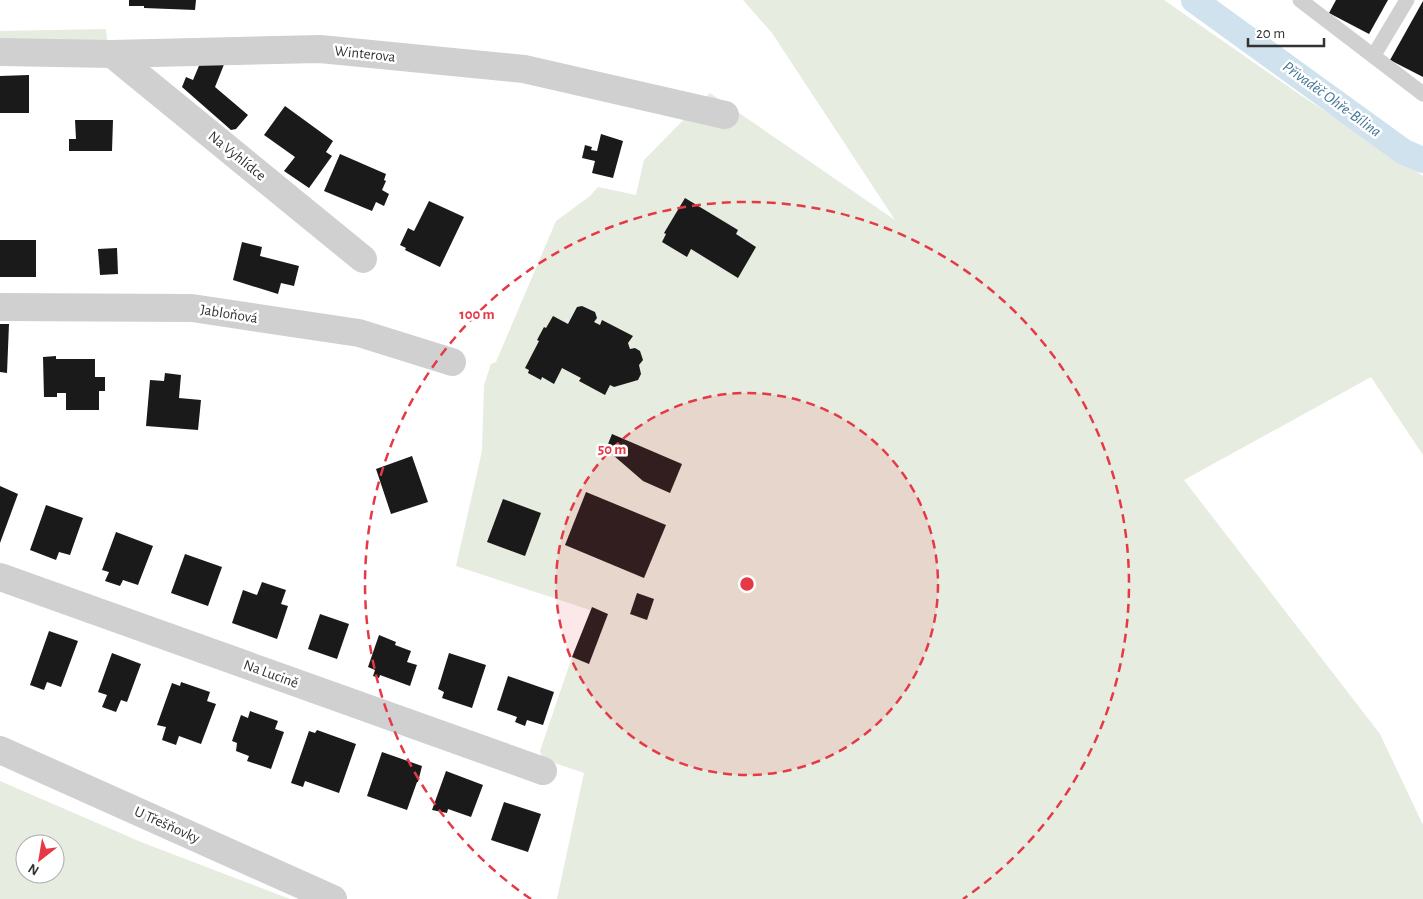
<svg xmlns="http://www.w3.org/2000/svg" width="1423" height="899" font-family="'Alegreya Sans',sans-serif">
<rect width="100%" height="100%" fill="#fff"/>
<g fill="#e6ecdf" fill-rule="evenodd">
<path d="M743,0h421l135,94 124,82v279l-52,-78 -187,103 196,254 43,91v74h-866l27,-126 -41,-14 -3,-8 32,-94 17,6 19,-49 -16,-7 -2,3 -134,-44 26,-115 2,-66 7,-21 5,-2 60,-141 34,-25 8,-9 38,8 8,-35 66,-67 185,127 -123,-187z"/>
<path d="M106,29l1,11 -107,1v-10z"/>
<path d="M0,781l141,61 149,57h-290zM25,844h30v30h-30z"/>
</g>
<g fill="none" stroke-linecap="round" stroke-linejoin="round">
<path stroke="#cfe2ee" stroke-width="26" d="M1194,0l210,152 19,8"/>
</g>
<g fill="#1a1a1a">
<path d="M129,0h67l-1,10 -51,-2v-2h-15z"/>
<path d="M1336,0h52l-19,34 -40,-21z"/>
<path d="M1423,1v76l-33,-17z"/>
<path d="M201,61l24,1 -10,25 33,28 -12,14 -5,1 -49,-43 4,-10 7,3z"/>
<path d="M29,75v38h-29v-37z"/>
<path d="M285,106l48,35 -7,11 6,4 -23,32 -25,-17 11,-14 -31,-22z"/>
<path d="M75,120h38l-1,31h-43v-12h7z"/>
<path d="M601,134l22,7 -10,37 -21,-5 3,-12 -13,-3 3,-13 7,2 -1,3 6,1z"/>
<path d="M340,154l46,20 -2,6 2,1 -4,9 7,4 -5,12 -8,-4 -4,9 -48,-20z"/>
<path d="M685,198l53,32 -2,4 20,13 -18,31 -47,-29 -4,8 -25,-15 4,-8 -2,-1z"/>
<path d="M429,201l35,16 -24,50 -35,-17 1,-2 -6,-3 8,-17 6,3z"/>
<rect x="0" y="240" width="36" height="37"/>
<path d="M242,242l20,5 -2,9 39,10 -5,20 -13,-3 -3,11 -45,-14z"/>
<path d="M117,248l1,26 -18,1 -2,-26z"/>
<path d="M582,306l13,6 2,6 -3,4 6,3 2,-5 31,16 -5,7 2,6 5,-1 5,3 3,9 -4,5 2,9 -3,6 -24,7 -4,-2 -5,10 -26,-14 2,-3 -19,-10 -8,16 -12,-7 -1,3 -13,-7 1,-3 -4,-2 14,-27 -2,-1 7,-13 2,1 7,-12 15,8 9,-17z"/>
<path d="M0,324h9l-2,49 -7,-1z"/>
<path d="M56,356v3h39v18h10v14h-6v19h-33v-17h-9v4h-13l-1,-40z"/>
<path d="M165,373l16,2 -2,23 22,2 -3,30 -52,-4 4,-46 14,1z"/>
<path d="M612,434l70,30 -12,29 -27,-12 -37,-32z"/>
<path d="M412,456l16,46 -37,12 -15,-45z"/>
<path d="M0,486l18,8 -18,49z"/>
<path d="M586,492l80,33 -22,53 -79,-33z"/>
<path d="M503,499l38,14 -16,43 -38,-14z"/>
<path d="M46,505l37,13 -13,37 -11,-3 -3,8 -26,-10z"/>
<path d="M116,532l37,14 -15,39 -15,-5 -3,6 -15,-5 4,-9 -7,-2z"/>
<path d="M185,554l37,13 -14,39 -37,-13z"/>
<path d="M262,582l24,8 -5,14 7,2 -11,33 -45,-16 11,-33 14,5z"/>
<path d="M637,593l17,6 -7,21 -17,-6z"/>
<path d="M592,607l16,7 -19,50 -17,-7z"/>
<path d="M320,614l29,10 -12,35 -29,-10z"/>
<path d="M49,631l29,10 -17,46 -14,-5 -3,8 -14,-5z"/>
<path d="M379,635l17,7 -1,3 16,6 -4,11 10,3 -7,21 -30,-11 -1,3 -6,-2 2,-6 -7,-3z"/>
<path d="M112,653l29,11 -14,38 -6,-2 -5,12 -14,-5 5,-12 -9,-3z"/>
<path d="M449,653l37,12 -14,43 -30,-10 2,-6 -6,-3z"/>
<path d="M508,676l46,16 -11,33 -16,-5 -2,6 -10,-4 2,-5 -20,-7z"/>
<path d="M181,682l29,10 -3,9 9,3 -15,40 -22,-8 -3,9 -14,-5 4,-13 -9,-2 15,-42 8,3z"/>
<path d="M250,711l28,10 -3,8 9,3 -13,37 -24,-8 2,-5 -13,-5 1,-8 -5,-2 9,-26 7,3z"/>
<path d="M317,730l39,14 -17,49 -34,-12 -2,6 -12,-4 18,-52 6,2z"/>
<path d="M382,752l40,14 -4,16h-1l-10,28 -40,-14z"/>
<path d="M446,771l37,14 -12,32 -23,-8 -1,4 -15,-3z"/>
<path d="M504,802l37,12 -13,38 -37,-12z"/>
</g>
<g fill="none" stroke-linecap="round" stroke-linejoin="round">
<g stroke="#d0d0d0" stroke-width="15">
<path d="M1300,0l123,94"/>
<path d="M1374,55l33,-55"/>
</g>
<g stroke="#d0d0d0" stroke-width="28">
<path d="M0,52l112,2 208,-5 204,20 201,46"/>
<path d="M112,54l251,205"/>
<path d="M0,307l192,1 167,25 93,29"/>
<path d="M0,577l543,194"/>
<path d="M0,750l333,149"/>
</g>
</g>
<circle cx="747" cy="584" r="191" fill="#e63946" fill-opacity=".12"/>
<g fill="none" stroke="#e63946" stroke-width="2.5" stroke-dasharray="9 6">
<circle cx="747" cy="584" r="191"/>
<path d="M531 899A382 382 0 1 1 963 899"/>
</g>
<g text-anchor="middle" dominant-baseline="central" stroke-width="5" stroke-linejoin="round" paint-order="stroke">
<g font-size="15" fill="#333" stroke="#fff">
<text transform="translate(365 54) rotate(6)">Winterova</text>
<text transform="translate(237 156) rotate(39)">Na Vyhlídce</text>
<text transform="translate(229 314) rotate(9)">Jabloňová</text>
<text transform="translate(271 674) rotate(20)">Na Lucině</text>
<text transform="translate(167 825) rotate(24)">U Třešňovky</text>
</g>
<g font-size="16" font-style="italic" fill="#3f7597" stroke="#fff">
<text transform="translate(1332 99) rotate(36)">Přivaděč Ohře-Bílina</text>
</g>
</g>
<circle cx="747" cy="584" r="8" fill="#e63946" stroke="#fff" stroke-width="2.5"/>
<g font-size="15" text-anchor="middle" font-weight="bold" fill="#e63946" stroke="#fff" stroke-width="5" stroke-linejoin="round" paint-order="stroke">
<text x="477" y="319">100 m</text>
<text x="612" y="454">50 m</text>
</g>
<g transform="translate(40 859) rotate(211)"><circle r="24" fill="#ffffff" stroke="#adadad"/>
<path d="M0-4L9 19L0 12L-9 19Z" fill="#e63946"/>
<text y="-8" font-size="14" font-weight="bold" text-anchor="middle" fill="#333333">N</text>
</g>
<path d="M1248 38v8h76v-8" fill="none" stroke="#333333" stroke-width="2.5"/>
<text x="1256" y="38" font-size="15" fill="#333333" stroke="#ffffff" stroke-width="4" paint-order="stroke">20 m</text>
</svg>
